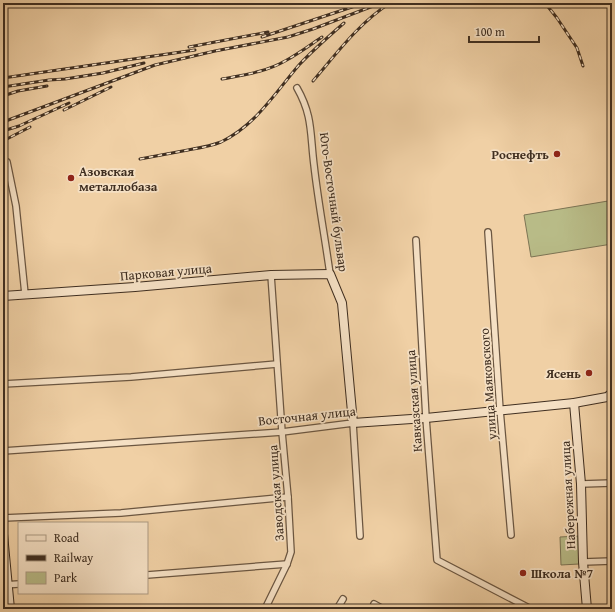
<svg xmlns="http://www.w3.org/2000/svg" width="615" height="612" font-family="'Gentium Book Plus',serif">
<rect width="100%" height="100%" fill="#f0d0a5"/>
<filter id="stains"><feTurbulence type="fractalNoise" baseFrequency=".005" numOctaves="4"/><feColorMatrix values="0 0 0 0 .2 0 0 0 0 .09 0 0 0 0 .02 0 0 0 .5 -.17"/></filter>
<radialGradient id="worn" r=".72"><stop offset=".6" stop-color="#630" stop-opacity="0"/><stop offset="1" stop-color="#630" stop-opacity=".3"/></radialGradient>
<g fill="#b8bb87" stroke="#7c7454">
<path d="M608,201l4,24v19l-81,13 -7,-42z"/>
<path d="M578,536l1,28 -18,1 -1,-28z"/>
</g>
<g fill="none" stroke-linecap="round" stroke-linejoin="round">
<g stroke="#6b5641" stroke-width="8">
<g id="street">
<path d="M297,88c16,28 13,46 17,77 4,36 11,73 16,109"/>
<path d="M7,162l9,44 9,88"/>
<path d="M488,232l12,178 11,125"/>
<path d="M416,240l10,178 11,142 94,49"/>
<path d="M3,384l128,-7 146,-13"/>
<path d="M3,451l279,-19 71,-9 7,113"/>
<path d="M581,484l31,-1"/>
<path d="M3,518l118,-5 167,-16"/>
<path d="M583,562l29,-1"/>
<path d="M147,575l140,-11"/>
<path d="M3,585l16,-1"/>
<path d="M374,604l9,5"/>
<path d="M265,609l22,-45 4,-12 -3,-55 -6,-65 -11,-157"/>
<path d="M337,609l6,-10"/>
</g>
</g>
<g stroke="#3f2e20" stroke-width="10">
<g id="secondary">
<path d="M3,296l132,-9 136,-12 59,-1 12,29 11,120 73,-5 148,-15 33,-6 5,-4"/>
<path d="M612,302v3"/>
<path d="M574,403l7,81 2,78 4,47"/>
<path d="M3,534l7,75"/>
</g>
</g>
<use href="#street" stroke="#f5e0c4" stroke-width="5.5"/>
<use href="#secondary" stroke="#f5e0c4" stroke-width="8"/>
<g stroke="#3f2e20" stroke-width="3">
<g id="rail">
<path d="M545,3l12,15 20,30 6,18"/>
<path d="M262,37l102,-34"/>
<path d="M189,47l79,-15"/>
<path d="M3,78l192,-28"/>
<path d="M222,79c21,-4 44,-7 63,-18 13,-7 25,-16 37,-24"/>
<path d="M313,81c24,-28 46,-58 77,-78"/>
<path d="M3,87l46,-7 16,-1 38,-6 41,-10"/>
<path d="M3,96l15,-5 29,-5"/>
<path d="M64,110l47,-23"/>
<path d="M3,122l152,-57 60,-14 73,-14 25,-8 68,-26"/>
<path d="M3,131l16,-5 50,-23"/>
<path d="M3,141l27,-14"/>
<path d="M140,159c16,-3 32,-6 48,-9 11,-2 23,-4 33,-8 35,-17 54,-49 78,-77 14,-15 29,-28 45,-42"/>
</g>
</g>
<use href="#rail" stroke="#f5e0c4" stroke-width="1.5" stroke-dasharray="4.5" stroke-linecap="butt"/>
</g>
<g fill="#8f2418" stroke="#f5e0c4" stroke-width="1.5">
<circle cx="557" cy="154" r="4"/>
<circle cx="71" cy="178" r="4"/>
<circle cx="589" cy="373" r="4"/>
<circle cx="523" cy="573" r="4"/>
</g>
<g text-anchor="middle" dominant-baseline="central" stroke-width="3.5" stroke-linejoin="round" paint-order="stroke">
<g font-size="13" font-weight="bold" fill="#3f2e20" stroke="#f5e0c4" text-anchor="end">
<text x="549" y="154">Роснефть</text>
<text x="79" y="171" text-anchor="start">Азовская<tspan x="79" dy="15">металлобаза</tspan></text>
<text x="581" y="373">Ясень</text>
<text x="531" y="573" text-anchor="start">Школа №7</text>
</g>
<g font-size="13" fill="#3f2e20" stroke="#f5e0c4">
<text transform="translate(334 202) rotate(82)">Юго-Восточный бульвар</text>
<text transform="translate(166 272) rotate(-5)">Парковая улица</text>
<text transform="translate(488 384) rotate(-94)">улица Маяковского</text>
<text transform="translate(414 401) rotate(-94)">Кавказская улица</text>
<text transform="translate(307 416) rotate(-6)">Восточная улица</text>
<text transform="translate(276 493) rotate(-94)">Заводская улица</text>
<text transform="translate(568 495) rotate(-93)">Набережная улица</text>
</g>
</g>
<rect width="615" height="612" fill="none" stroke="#f0d0a5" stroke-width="16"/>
<rect x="4" y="4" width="607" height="604" fill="none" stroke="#3f2e20" stroke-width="2"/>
<rect x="8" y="8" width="599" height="596" fill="none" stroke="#3f2e20"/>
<rect x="18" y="522" width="130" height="72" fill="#f5e0c4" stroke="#ac9982"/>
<rect x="26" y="535" width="20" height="6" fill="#f5e0c4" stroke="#ac9982"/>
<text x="54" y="542" font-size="12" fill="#3f2e20">Road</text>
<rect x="26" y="555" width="20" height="6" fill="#3f2e20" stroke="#ac9982"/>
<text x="54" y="562" font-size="12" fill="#3f2e20">Railway</text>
<rect x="26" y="572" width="20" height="12" fill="#b8bb87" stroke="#ac9982"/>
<text x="54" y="582" font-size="12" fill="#3f2e20">Park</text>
<path d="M469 36v6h70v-6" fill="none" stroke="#3f2e20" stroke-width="2"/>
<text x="475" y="36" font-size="12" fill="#3f2e20" stroke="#f5e0c4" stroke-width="3" paint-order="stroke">100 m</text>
<rect width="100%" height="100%" filter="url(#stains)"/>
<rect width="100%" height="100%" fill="url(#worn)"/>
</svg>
